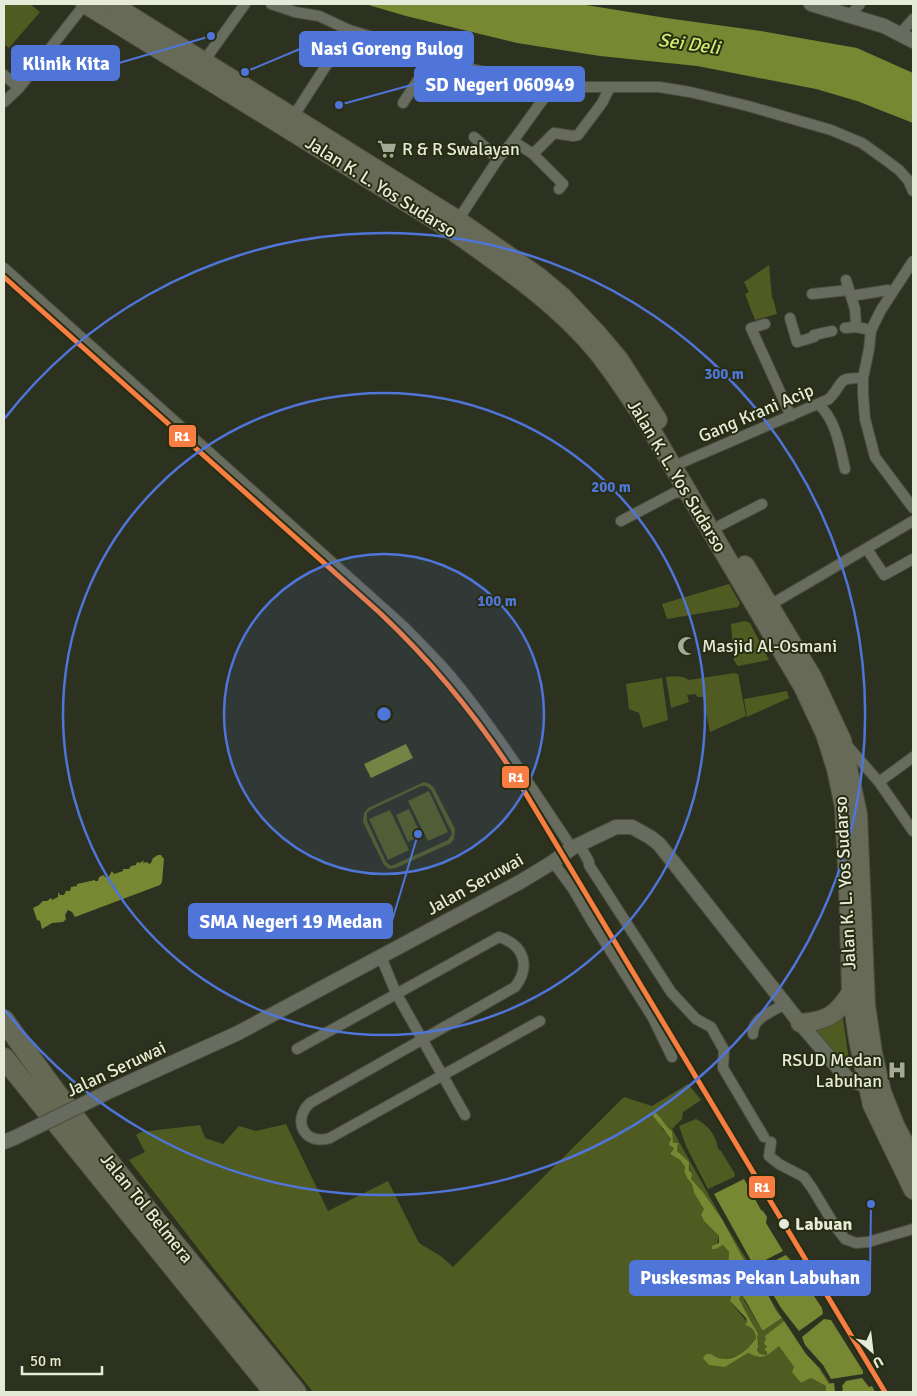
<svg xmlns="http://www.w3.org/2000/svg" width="917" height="1396" font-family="Signika,sans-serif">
<rect width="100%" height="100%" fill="#2d3120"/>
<g fill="#505b22" fill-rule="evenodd">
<path d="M4,4h26l10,8 -31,36 -5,-4z"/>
<path d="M769,265l3,32 2,5 3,12 -22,6 -10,-26 4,-2 -5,-10z"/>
<path d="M729,584l11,19 -2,4 -71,12 -5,-15z"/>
<path d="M745,621l5,2 19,37 -31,6 -4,-5 -3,-37z"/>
<path d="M734,673l4,1 8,42 -36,16 -7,-35h-5l-3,-3 -8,1 2,7 -18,6 -5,-31c9,-1 16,-2 23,3z"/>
<path d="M662,678l6,42 -25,8 -4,-15 -10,-4 -3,-25z"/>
<path d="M787,691l2,7 -42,19 -3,-18z"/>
<path d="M424,782l6,2 4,4 21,41 -1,10 -3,4 -55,25 -7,1 -5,-4 -21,-43 1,-9 4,-5zM421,786h5l5,4 20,41 1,3 -4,6 -57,26 -5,-4 -19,-41v-8l3,-3z"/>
<path d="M429,791l19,41 -20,9 -20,-40z"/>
<path d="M409,809l12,26 -13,7 -12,-27z"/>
<path d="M390,810l19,40 -21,10 -19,-41z"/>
<path d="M842,1012l9,62 -40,-48z"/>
<path d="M688,1084l13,16 -18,12 -1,7 -10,10 53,95 54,89 27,41 14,14 10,15h4l1,9 -1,-8h-5l-10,-16 -13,-14 -22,-33 -11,9 -7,9 1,16 -7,-1 -3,-4c6,-13 -11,-39 -18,-50l2,-7 16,-9 -35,-65 -19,-27 -12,-13 -2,-16 -12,-12 1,-8h-6v-12l-6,-4 -9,-14 5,16 7,6 5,13 -4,6 10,6 5,7 -1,4 3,7 5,6 2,9 11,16 -4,7 3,5 15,15 -3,13 7,-4 6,7 -2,26 9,4 -6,19 25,31 1,6c-9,13 -23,23 -39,21l8,8 23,-14c16,8 20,3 31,-8l15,22 7,16 10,-5 15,8v6h-513l-99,-123 -85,-109 16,-8 -9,-17 5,-3 59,-7 5,13 18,6 16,-18 17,5 30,-7 42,87 60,-30 31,62 23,14 11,10 171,-170 28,9zM767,1292l11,22 4,4 -18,12h-2l-18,-30z"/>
<path d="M696,1119c12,6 20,16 22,30l3,2 14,23 -1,3 -26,12 -22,-43 -7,-20z"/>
</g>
<g fill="#788732">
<path d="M365,4h215l86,14 95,13 96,17 56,25v50l-56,-22 -41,-12 -119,-23 -97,-10 -83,-13 -111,-27z"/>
<path d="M406,744l7,14 -42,20 -7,-14z"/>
<path d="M158,855h3l3,4 -2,23 -2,3 -85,32 -3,-5 -4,-2 -3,5 1,4 -3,3 -11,1 -10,6 -2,-8 -3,-1 -4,-12 6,-3 4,-4h4l4,-3 1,2 6,-3v-5l2,3h4l2,-4h4l1,-4 6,-1v-2l18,-4v1h3l1,-4 5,-2 1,2 3,1 4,-7 2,3 9,-3v-2h6l2,-3 5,-1 1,-3 3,1 4,-3 -1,3 4,-1 2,2 2,-1 2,-5z"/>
<path d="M654,1112c8,4 10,14 18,19l1,12h5l-1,8 12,11v8l3,4 -1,5 12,13 19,27 35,65 -15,9 -3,6 19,35c-2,5 2,10 -1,16l3,4 7,1v-3l-3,-3 3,-2 -3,-4 2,-4 -1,-3 19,-15 22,33 13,14 10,16 5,-1 1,9h-9v-6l-15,-8 -10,5 -9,-11 2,-5 -15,-21c-12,10 -15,15 -31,7l-23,14 -16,-2 -6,-7 3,-4h5c16,13 36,-2 45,-16 -1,-7 -3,-11 -11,-13l2,-3 -1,-4 -16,-17 5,-19 -8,-4 2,-26 -6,-7 -7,4h-4v-3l7,-3v-7l-15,-15 -3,-6 3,-6 -10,-16 -2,-9 -5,-6 -3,-7 1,-4 -5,-7 -10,-6 4,-6 -5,-3 2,-6 -2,-3 -16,-20z"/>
<path d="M744,1179l17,31 2,1 4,6 -1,6 17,28 -29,15 -40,-72z"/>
<path d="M786,1255l6,7v5l10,11 20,30 1,6 -24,17 -18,-23 -14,-24v-4l-3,-2 -4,-10z"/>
<path d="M762,1287c9,9 11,22 20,31l-18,12h-2l-19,-34z"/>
<path d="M824,1319l7,1 32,51v3l-32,5 -8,-14 -18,-20 -3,-8z"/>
<path d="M862,1378l7,9 3,-1 3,6h-34l2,-3 -1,-3 4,-5z"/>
</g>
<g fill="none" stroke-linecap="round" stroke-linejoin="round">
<g stroke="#4b4e3f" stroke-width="12">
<g id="minor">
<path d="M271,4l24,8 24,4 30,14 40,12 42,18 121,27h107l31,5 58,14 83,24 31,13 21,15 16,12 9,10 5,11"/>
<path d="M850,15l10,-11"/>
<path d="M900,34l13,-15"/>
<path d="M204,61l41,-57"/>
<path d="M4,75l15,13"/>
<path d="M4,102l15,-14 66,-84"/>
<path d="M403,103l28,-43"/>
<path d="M293,117l56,-87"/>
<path d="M474,137l24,22"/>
<path d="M513,141l20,13 30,30 -4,5"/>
<path d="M533,154l21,-21 19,3 5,-1 24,-32 8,-16"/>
<path d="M456,223l42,-64 15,-18 39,-54"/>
<path d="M913,261l-32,49 -10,20 -2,19 -6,29v16l2,25 10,38 38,51"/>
<path d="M4,268l399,358c15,15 31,31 45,47 46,55 84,116 124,175"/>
<path d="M846,280l9,29 1,18"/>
<path d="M812,294l37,-4"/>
<path d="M851,296l37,-6 4,2"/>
<path d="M790,318l7,24 17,-5v-2l18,-4"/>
<path d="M765,324l-14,4 40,88"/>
<path d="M845,328l11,-1 15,3"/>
<path d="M818,404c18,15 22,44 27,65"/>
<path d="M683,462l146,-63c17,-18 6,-21 34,-21"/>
<path d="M621,521l53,-28 14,-2"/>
<path d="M721,525l41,-21"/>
<path d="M867,549l17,26 29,-16"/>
<path d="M765,608l148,-87"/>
<path d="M844,742l35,40 34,49"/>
<path d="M879,782l34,-25"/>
<path d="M579,844l10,18v3l82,127 25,27 15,8 13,23 -1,18 41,69"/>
<path d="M553,862l20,27 18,31 62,98 19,39"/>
<path d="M381,957l15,36 69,122"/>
<path d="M753,1034c-1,-16 20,-23 32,-30"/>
<path d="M297,1049l202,-112c25,8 32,29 16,50l-205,116c-19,18 -5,43 20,35l210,-117"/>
<path d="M771,1142l-2,14 10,8 25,13 8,11 23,38 10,13 11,4 12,-1 45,-13"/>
</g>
</g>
<g stroke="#4b4e3f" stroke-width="16">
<g id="tertiary">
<path d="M811,4l73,22 29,15"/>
<path d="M110,1091l128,-58 282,-151 33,-20 19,-14 44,-21h16l18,10 9,7 141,179 47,55 29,12"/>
<path d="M4,1142l10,-4"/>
</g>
</g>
<g stroke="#4b4e3f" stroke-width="20">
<g id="trunk">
<path d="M85,4l366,226c52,37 106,73 147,123 18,23 34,48 51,73l154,261 22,47 11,35 8,38 4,80 3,105 7,48 14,65 41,85"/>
<path d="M112,4l346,216 80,56 25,21 34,36 22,26 39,61"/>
<path d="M745,565l68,113 29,62 16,74 8,191 7,48 9,39 14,35 17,32"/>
<path d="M800,1023c27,-2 37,-8 51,-31"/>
</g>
</g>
<g stroke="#4b4e3f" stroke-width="22">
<g id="motorway">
<path d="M4,1020c89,129 193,250 292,372"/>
<path d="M4,1058l270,334"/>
</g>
</g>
<use href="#minor" stroke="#686c5f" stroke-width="10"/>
<use href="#tertiary" stroke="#686c5f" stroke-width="14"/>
<use href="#trunk" stroke="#676a56" stroke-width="18"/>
<use href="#motorway" stroke="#666a54" stroke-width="20"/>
<g stroke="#4b4e3f" stroke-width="16" stroke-linecap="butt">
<path id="tertiary-bridge" d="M14,1138l96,-47"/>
</g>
<use href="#tertiary-bridge" stroke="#686c5f" stroke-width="14"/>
<g stroke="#272d10" stroke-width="9">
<path id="rail-1" d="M4,277l376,336c53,50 98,105 137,166l368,613"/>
</g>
<use href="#rail-1" stroke="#f77d43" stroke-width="5"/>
</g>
<circle cx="384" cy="714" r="160" fill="#4f75d8" fill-opacity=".12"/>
<g fill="none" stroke="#4f75d8" stroke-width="2.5">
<circle cx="384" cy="714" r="160"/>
<circle cx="384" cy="714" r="321"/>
<path d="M5 418A481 481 0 1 1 5 1010"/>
</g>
<defs>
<g id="supermarket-bare" transform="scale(1.5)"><path d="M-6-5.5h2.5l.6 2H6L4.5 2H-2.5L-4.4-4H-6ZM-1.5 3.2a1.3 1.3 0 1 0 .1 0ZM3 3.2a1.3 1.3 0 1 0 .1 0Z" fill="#a5a998" stroke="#272d10" stroke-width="2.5" paint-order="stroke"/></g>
<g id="mosque-bare" transform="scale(1.5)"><path d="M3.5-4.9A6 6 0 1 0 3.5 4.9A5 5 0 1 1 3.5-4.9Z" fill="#a5a998" stroke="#272d10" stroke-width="2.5" paint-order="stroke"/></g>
<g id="hospital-bare" transform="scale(1.5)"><path d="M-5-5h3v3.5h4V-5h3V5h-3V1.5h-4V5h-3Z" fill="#a5a998" stroke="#272d10" stroke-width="2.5" paint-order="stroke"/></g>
</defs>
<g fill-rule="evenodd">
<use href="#supermarket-bare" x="387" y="149"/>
<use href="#mosque-bare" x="687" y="646"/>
<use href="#hospital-bare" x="897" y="1070"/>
</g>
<circle fill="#e6ead8" stroke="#272d10" stroke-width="2" cx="784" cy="1224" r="6"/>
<g text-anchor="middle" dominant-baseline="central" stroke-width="4" stroke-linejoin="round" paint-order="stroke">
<g font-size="18" fill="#e6ead8" stroke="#272d10" text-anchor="start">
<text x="402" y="149">R &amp; R Swalayan</text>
<text x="702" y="646">Masjid Al-Osmani</text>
<text x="882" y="1060" text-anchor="end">RSUD Medan<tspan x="882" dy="21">Labuhan</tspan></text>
</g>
<g font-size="18" fill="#e6ead8" stroke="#272d10">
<text transform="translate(381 187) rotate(32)">Jalan K. L. Yos Sudarso</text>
<text transform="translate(756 413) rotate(-23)">Gang Krani Acip</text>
<text transform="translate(677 476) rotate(59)">Jalan K. L. Yos Sudarso</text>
<text transform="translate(845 883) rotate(-93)">Jalan K. L. Yos Sudarso</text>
<text transform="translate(475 884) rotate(-29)">Jalan Seruwai</text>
<text transform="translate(116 1069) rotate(-25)">Jalan Seruwai</text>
<text transform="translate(147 1208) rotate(51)">Jalan Tol Belmera</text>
</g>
<g font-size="18" font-weight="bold" fill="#e6ead8" stroke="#272d10" text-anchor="start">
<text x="795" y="1224">Labuan</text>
</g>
<g font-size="19" font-style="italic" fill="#d2e972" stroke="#272d10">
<text transform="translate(689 44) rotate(8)">Sei Deli</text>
</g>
</g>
<circle cx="384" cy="714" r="8" fill="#4f75d8" stroke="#272d10" stroke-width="2.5"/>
<g font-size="15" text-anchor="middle" font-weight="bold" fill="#4f75d8" stroke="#272d10" stroke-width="4" stroke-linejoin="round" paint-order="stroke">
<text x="724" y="379">300 m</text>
<text x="611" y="492">200 m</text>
<text x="497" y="606">100 m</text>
</g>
<path fill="none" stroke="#4f75d8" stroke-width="2" d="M245 72L300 49M211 36L119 63M339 105L415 84M418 834L392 921M871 1204L870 1278"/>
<g fill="#4f75d8" stroke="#272d10" stroke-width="2">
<circle cx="245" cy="72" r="5"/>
<circle cx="211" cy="36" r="5"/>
<circle cx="339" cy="105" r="5"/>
<circle cx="418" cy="834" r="5"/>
<circle cx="871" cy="1204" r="5"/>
</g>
<g fill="#4f75d8" stroke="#4f75d8" stroke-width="2">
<rect x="300" y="32" width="173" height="34" rx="5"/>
<rect x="12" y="46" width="107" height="34" rx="5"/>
<rect x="415" y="67" width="169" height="34" rx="5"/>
<rect x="189" y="904" width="203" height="34" rx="5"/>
<rect x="630" y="1261" width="240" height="34" rx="5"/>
</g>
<g font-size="19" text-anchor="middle" font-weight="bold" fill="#fff">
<text x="387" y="55">Nasi Goreng Bulog</text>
<text x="66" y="70">Klinik Kita</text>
<text x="500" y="91">SD Negeri 060949</text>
<text x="291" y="928">SMA Negeri 19 Medan</text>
<text x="750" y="1284">Puskesmas Pekan Labuhan</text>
</g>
<g stroke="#272d10" stroke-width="2">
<rect x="168" y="424" width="29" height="24" rx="5" fill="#f77d43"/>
<rect x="501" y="765" width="29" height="24" rx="5" fill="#f77d43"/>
<rect x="748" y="1175" width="28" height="24" rx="5" fill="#f77d43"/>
</g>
<g font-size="14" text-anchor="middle" font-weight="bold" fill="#fff">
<text x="182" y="441">R1</text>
<text x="516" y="782">R1</text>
<text x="762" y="1192">R1</text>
</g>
<rect width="917" height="1396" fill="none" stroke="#e6ead8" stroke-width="10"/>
<g transform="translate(872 1351) rotate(152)" stroke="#272d10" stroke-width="4" paint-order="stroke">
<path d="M0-4L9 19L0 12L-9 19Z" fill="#e6ead8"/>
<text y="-8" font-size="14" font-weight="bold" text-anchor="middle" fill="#e6ead8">U</text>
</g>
<path d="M22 1366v8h80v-8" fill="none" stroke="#e6ead8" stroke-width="2.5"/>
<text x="30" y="1366" font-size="15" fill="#e6ead8" stroke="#272d10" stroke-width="4" paint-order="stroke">50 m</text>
</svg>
